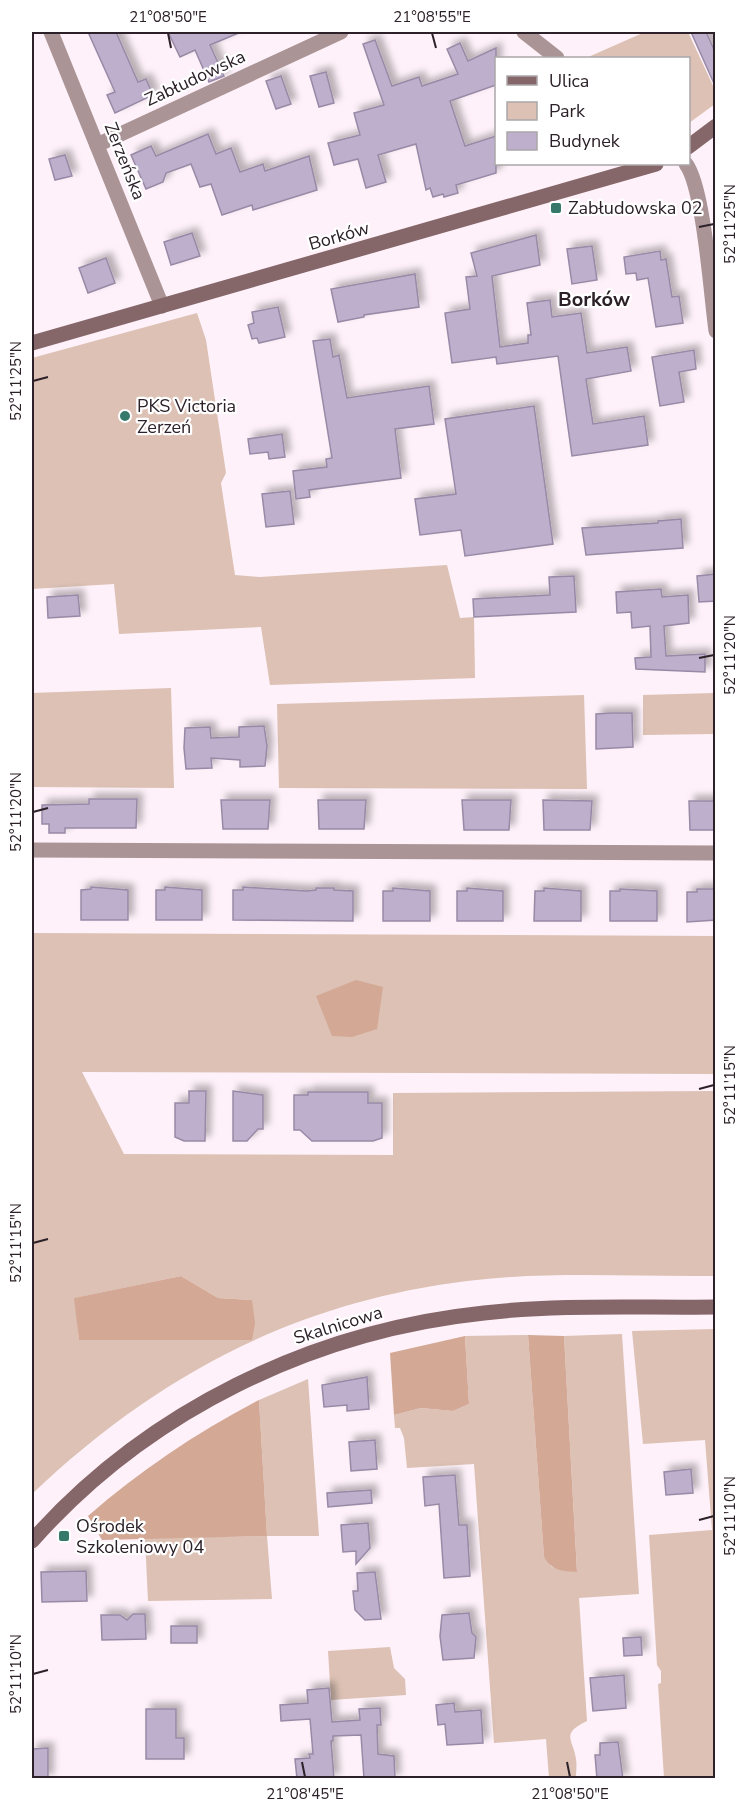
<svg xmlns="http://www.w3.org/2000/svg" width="747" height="1810" font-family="'Nunito Sans',sans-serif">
<defs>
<filter id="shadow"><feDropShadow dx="5.5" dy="-5.5" stdDeviation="3" flood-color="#0004"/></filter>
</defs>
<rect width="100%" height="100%" fill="#fef1f9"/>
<g fill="#dcc1b4" fill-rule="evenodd">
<path d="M645,32h43l27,58v14l-26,19 -1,-65h-102z"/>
<path d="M197,313l9,27 20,133 -5,10 14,92 25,2 187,-12 13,53 14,-1 1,61 -205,7 -9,-58 -142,7 -5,-50 -82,5v-231z"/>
<path d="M171,688l3,100 -142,-1v-94z"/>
<path d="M715,693v41l-72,1v-40z"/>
<path d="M584,695l3,94 -308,-1 -2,-84z"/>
<path d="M32,933l683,3v138l-633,-2 42,82 269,1v-62l322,-2v185c-82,1 -167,-5 -248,5 -172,21 -311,95 -435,213zM181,1276l37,22 34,2 -173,40 -4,-42z"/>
<path d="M715,1329v449h-51l-6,-94 3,-1v-12l-4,-6 -8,-130 63,-5 -7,-90 -62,4 -11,-113z"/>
<path d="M622,1334l17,260 -60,4 8,123c-27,13 -14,18 -11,38 1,6 0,13 0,19h-27l-3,-39 -52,4 -20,-279 -67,4 -3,-30 -4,-10h-5l-1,-13 27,-7 32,3 16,-7 -4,-68 63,-1 16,222 8,10 25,4 -13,-235z"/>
<path d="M308,1379l11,157h-52l5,63 -124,2 -3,-63 122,-2 -8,-136z"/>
<path d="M390,1647l4,21 11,11 1,16 -75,5 -3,-49z"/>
</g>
<g fill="#d3a895">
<path d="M356,980l27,7 -6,42 -25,8 -20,-1 -16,-40z"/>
<path d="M181,1276l37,22 34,2 3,23 -3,17h-173l-5,-42z"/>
<path d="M528,1335l36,1 13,236c-14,-1 -25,-1 -33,-15z"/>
<path d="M465,1336l4,68 -16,7 -32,-3 -27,7 -4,-62z"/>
<path d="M259,1400l8,136 -165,4 -14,-24c53,-46 108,-83 171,-116z"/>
</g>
<g fill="#beafcc" stroke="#988aa6" stroke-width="1.5" filter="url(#shadow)">
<path d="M88,32h28l22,50 8,-3 7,16 -38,18 -8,-18 8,-3z"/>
<path d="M168,32h73l-31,13 14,31 -15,6 -14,-32 -15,7z"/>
<path d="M691,32h15l10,22v34z"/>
<path d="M375,40l17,46 27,-9 3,9 36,-12 -11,-25 13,-6 8,18 28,-13v37l-46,16 15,45 31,-10v37l-40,12 2,8 -14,4 -1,-3 -10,3 -3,-9 -4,2 -10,-46 -38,11 8,27 -20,6 -8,-29 -24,6 -6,-22 32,-8 -6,-22 30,-8 -21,-61z"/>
<path d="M326,72l8,31 -15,4 -9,-31z"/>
<path d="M281,76l10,28 -15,5 -10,-28z"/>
<path d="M208,134l8,20 15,-6 9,24 23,-8 2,7 44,-15 8,34 -64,20 -1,-5 -30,10 -11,-31 -11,3 -9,-23 -25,9 -3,9 -17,7 -15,-34 20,-9 5,10z"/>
<path d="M65,155l7,21 -17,4 -6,-21z"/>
<path d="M192,233l8,23 -29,9 -7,-23z"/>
<path d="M536,235l4,30 -48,11 8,71 28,-4v-8h3l-4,-32 23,-3 2,17 29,-4 6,40 40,-6 4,24 -45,8 7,45 51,-8 4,29 -76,11 -14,-100 -61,8 -1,-7 -44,6 -7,-50 25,-4 -4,-32 11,-1 -6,-23z"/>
<path d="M592,246l5,34 -25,4 -5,-35z"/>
<path d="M660,251l1,9 5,-1 6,38 7,-1 4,27 -27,4 -8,-49 -11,2 -1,-7 -10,1 -2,-17z"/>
<path d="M106,258l9,25 -27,10 -9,-25z"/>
<path d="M415,274l4,33 -55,8v2l-26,5 -7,-33z"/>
<path d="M278,307l7,30 -26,6 -2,-5 -5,1 -4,-14 6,-2 -2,-11z"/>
<path d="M330,339l3,18 6,-2 8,43 82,-12 5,38 -39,5 6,49 -92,12 1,7 -14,2 -3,-28 34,-4 -1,-8 6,-1 -19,-117z"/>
<path d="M694,350l2,19 -17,3 5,30 -24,4 -8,-49z"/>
<path d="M534,406l19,138 -88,12 -4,-26 -41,5 -5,-36 41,-5 -11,-75z"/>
<path d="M282,434l3,23 -16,2 -1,-7 -18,2 -2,-15z"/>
<path d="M290,491l4,33 -28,3 -4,-33z"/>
<path d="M681,519l2,29 -97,7 -4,-27 76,-5v-2z"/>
<path d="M716,574v27l-17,1 -2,-26z"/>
<path d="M574,576l2,36 -102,5 -1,-18 77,-4 -1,-18z"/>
<path d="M661,589l1,8 26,-2 1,28 -25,3 2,30 39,-2v18l-69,-3 -1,-11 16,-1 -1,-31 -18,2 -1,-16 -14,1 -1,-21z"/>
<path d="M78,595l2,21 -32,2 -1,-21z"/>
<path d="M611,713h21l1,34 -37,2v-35z"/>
<path d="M264,726l3,20 -2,20 -25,1v-7l-29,-2 1,10 -26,1 -2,-21 1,-20 25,-1 1,11 28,-1v-10z"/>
<path d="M89,799h48l-1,29h-71v5h-16v-9h-7v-19l47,-1z"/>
<path d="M221,800h49l-2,29h-45z"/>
<path d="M318,800h48l-2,29h-45z"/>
<path d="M462,800h49l-2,30h-45z"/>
<path d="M543,800l49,1 -2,29h-46z"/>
<path d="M689,801h27v29h-26z"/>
<path d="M91,887l37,3v30h-47v-30l10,-1z"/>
<path d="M165,887l37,3v30h-46v-30h9z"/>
<path d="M243,887l63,4 10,-1v-2h18v2l19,1v30l-120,-1v-30h10z"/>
<path d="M393,888l37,3v30h-47v-30h10z"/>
<path d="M467,888l36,3v30h-46v-30h10z"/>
<path d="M544,888l37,3v30h-47l1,-30h9z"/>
<path d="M620,889l37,2v30h-47v-30h10z"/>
<path d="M697,889h18l1,31 -29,2v-30h10z"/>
<path d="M189,1091h17l-1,50h-21l-9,-4v-34h14z"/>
<path d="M233,1091l30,4v34h-5l-11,12h-14z"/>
<path d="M308,1092h60v11h14v35l-9,3h-61l-12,-11h-6v-35h14z"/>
<path d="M367,1377l2,32 -22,2v-6l-23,2 -2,-22z"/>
<path d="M375,1440l2,29 -26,2 -2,-29z"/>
<path d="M691,1469l2,24 -27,2 -2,-23z"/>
<path d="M455,1475l4,50h8l3,51 -26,2 -5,-74 -14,2 -2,-29z"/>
<path d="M371,1490l1,13 -44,4 -1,-14z"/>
<path d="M368,1523l2,25 -14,16v-13l-13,1 -2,-27z"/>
<path d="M86,1571l1,30 -45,1 -1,-30z"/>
<path d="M375,1572l6,47 -16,1 -10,-10 -2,-19h5l-1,-18z"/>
<path d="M469,1613l3,20 4,4 -2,21 -31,2 -3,-24 2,-21z"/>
<path d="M133,1614h12l1,25 -44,1 -1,-25h19l7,5z"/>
<rect x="171" y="1626" width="26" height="17"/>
<path d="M641,1637l1,18 -18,1 -1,-18z"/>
<path d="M624,1675l2,33 -33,3 -3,-33z"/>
<path d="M329,1688l3,34 28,-2 -1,-11 21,-1 1,17h-4l1,29 16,2 1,23h-31l-3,-44 -28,1v5h-2l3,38h-37l-2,-20 15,-1 -1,-4h4l-3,-35 -29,2 -1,-16 28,-2 -1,-13z"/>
<path d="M454,1703l1,9 26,-2 2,33 -36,2 -2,-21 -7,1 -2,-20z"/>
<path d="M146,1709h30v29h8v21h-38z"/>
<path d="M618,1742l5,37h-26l-2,-24h5v-12z"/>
<path d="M48,1748v31h-16v-30z"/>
</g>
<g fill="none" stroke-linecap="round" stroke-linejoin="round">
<g stroke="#aa9496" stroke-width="15">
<path d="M51,32l111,274"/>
<path d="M524,32l33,26"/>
<path d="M97,145l244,-113"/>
<path d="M686,164c18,24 25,132 30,167"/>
<path d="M32,850l684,3"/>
</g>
<g stroke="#856669" stroke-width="15">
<path d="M688,147l28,-21"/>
<path d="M32,343l624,-179"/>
<path d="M32,1541c115,-130 280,-210 452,-228 76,-9 155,-5 232,-6"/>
</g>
</g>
<path fill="none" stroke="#2c2128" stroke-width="2" d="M168,33l3,15M432,33l4,15M699,227l15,-3M33,381l15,-4M699,658l15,-3M33,812l15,-4M699,1089l15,-4M33,1243l15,-4M699,1520l15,-4M33,1674l15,-4M302,1762l3,15M567,1762l3,15"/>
<g fill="#36796b" stroke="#fff" stroke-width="2">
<rect x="550" y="202" width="12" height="12" rx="3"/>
<circle cx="125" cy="416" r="6"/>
<rect x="58" y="1530" width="12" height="12" rx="3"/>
</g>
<g text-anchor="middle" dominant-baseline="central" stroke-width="4.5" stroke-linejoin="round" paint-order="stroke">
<g font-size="18" fill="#2c2128" stroke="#fff">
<text transform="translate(195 78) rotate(-25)">Zabłudowska</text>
<text transform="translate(125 161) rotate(68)">Zerzeńska</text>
<text transform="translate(339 236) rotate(-16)">Borków</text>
<text transform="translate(338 1325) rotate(-17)">Skalnicowa</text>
</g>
<g font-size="18" fill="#2c2128" stroke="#fff" text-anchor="start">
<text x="568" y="208">Zabłudowska 02</text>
<text x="137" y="406">PKS Victoria<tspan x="137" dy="21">Zerzeń</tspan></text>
<text x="76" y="1526">Ośrodek<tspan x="76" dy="21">Szkoleniowy 04</tspan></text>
</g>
<g font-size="20" font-weight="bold" fill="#2c2128" stroke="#fff">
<text x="594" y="299">Borków</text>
</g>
</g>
<rect width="747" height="1810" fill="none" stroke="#ffffff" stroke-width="66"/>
<rect x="495" y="57" width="195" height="108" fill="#ffffff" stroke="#aba6a9" stroke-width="1.5"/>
<rect x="507" y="76" width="30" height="9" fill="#856669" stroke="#aba6a9" stroke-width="1.5"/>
<text x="549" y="87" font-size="18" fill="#2c2128">Ulica</text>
<rect x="507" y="102" width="30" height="18" fill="#dcc1b4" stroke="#aba6a9" stroke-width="1.5"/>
<text x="549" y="117" font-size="18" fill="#2c2128">Park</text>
<rect x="507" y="132" width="30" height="18" fill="#beafcc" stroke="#aba6a9" stroke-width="1.5"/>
<text x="549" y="147" font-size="18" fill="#2c2128">Budynek</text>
<rect x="33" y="33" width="681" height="1744" fill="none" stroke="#2c2128" stroke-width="2"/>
<g font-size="15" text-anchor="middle" fill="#2c2128">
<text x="168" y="22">21°08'50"E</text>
<text x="432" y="22">21°08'55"E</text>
<text transform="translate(730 224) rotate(-90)" y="5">52°11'25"N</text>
<text transform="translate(16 381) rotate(-90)" y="5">52°11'25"N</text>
<text transform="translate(730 655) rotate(-90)" y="5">52°11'20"N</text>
<text transform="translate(16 812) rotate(-90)" y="5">52°11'20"N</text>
<text transform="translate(730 1085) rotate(-90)" y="5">52°11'15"N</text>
<text transform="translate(16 1243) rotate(-90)" y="5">52°11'15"N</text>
<text transform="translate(730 1516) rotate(-90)" y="5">52°11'10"N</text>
<text transform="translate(16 1674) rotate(-90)" y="5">52°11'10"N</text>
<text x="305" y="1799">21°08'45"E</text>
<text x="570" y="1799">21°08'50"E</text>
</g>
</svg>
